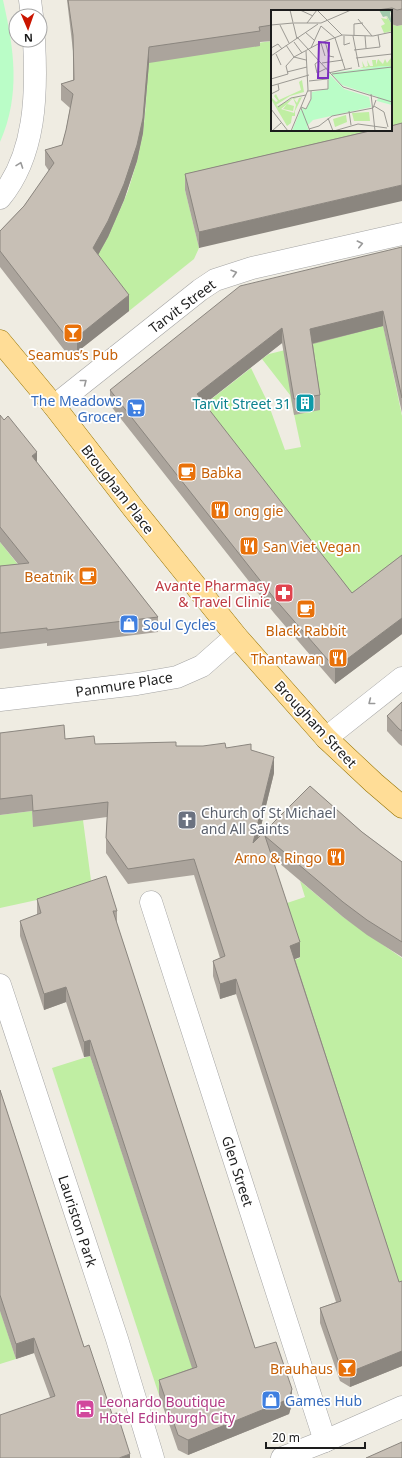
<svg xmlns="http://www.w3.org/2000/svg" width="402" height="1458" font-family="'Noto Sans',sans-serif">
<rect width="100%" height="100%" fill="#efece2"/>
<g fill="#c0eea3">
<path d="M391,24l6,2 5,-1v114l-217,51 14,58 -5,11 -65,52 -48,-61 38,-38 9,-21 9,-30 6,-28 3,-29 1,-45 125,-18v89h119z"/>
<path d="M382,320l20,96v154l-50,39 -148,-204 47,-37 17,35 17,47 16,-3 -11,-52 -28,-36 7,-5 101,-25z"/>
<path d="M0,542l31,39 -31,2z"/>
<path d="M32,811l1,15 50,-6 9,68 -92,20v-93z"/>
<path d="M300,881l43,36 59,41v338l-112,-335 10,-3 -28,-50 33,-11z"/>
<path d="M90,1056l107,326 -38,13 -107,-327z"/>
<path d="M0,1310l16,49 -16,5z"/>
</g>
<path fill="#bafdc7" d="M0,0h3c11,49 18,94 -3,142z"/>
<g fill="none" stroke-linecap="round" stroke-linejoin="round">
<g stroke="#a4a4a4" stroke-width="23">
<g id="minor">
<path d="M30,0l2,16"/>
<path d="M0,198c36,-43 37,-105 34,-158"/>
<path d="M54,406l146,-116 15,-10 37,-12 150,-34"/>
<path d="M0,700l137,-16 40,-7 25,-11 34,-30"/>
<path d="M326,738l76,-60"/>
<path d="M151,902l174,539"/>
<path d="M0,985l117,354 36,119"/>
</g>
</g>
<g stroke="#a4a4a4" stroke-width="23">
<path id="tertiary" d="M282,1458l43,-17 77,-34"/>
</g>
<g stroke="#967400" stroke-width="23">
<path id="primary" d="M0,341l54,65 79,102 103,128 90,102 48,45 28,24"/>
</g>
<use href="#minor" stroke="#fff" stroke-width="22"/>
<use href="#tertiary" stroke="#fff" stroke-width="22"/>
<use href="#primary" stroke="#ffdd97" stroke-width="22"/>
</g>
<g fill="#aba49c">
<path d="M67,0h335v25l-5,1 -6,-2v-13h-119v30l-12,1v4l-111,17 -6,70 -6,28 -13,39 -16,37 -10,18 31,56 -52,41 -12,-1 -65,-84v-36l24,-25 25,-35 -4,-6v-15l17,-5 4,-15 4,-22 -9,-8v-16l12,-4v-29z"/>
<path d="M402,123l-203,125 -14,-58v-16z"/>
<path d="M402,247v166l-19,-87 -70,18 7,51v15l-26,5 -12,-72 -78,61 148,189 50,-38v79l-67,50 -61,-71 -164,-208v-15z"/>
<path d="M0,415l158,202v15l-111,14v-3l-47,6v-83l18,-2 -18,-22z"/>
<path d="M402,702v44l-3,-2 -12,-13v-15z"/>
<path d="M0,733l65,6 30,5 131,4 25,2 23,23 -16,65 52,-52 52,46 40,30v95l-35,-22 -24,-18 -71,-60 28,100 -5,2 104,323 3,-1v85l-52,21 -10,-6 -20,-58v-15l16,-6 -100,-308 -16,5 -7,-23v-15l7,-3 -26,-83 -66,9 -22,-31v-15l1,-21 -74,10 -1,-16 -32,4z"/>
<path d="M37,899l80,12v13l138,424 37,56 -3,10 -101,41 -10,-5 -19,-55v-15l33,-12 -102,-312 -6,1 -18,-55 -22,8 -24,-74v-15l17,-6z"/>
<path d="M0,1090l84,257 46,111 -80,-61 -16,-44 -18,6 -16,-48z"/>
</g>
<g fill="#8b867f">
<path d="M149,47v16l-6,70 -6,28 -13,39 -16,37 -15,27v-16z"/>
<path d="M402,185v16l-203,47v-16z"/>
<path d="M129,295v16l-52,41v-15z"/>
<path d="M383,311v15l-73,18v-15z"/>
<path d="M282,328v15l-85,67v-16z"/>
<path d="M37,452v16l-5,-12z"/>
<path d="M402,618v16l-67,50v-16z"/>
<path d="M274,757v16l-21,86v-16z"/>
<path d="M300,942v15l-10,4v-15z"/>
<path d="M236,979v15l-16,5v-15z"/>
<path d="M66,987v15l-22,8v-16z"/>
<path d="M90,1040v16l-6,1v-15z"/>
<path d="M34,1338v15l-18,6v-15z"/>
<path d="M402,1351v15l-52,21v-15z"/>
<path d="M292,1389v15l-3,10 -101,41v-15z"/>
<path d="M130,1454v4h-11z"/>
</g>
<g fill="#c7bfb5" stroke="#8b867f">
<path d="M68,0h334v9l-5,1 -5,-2 -22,3h-98v14l-13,2 1,4 -111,16 -6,71 -6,27 -13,39 -16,37 -15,27 36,47 -52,42 -12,-2 -65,-84v-20l24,-25 30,-43 -9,-13 17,-5 4,-15 7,-36 -12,-10 13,-4 -1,-45z"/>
<path d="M402,123v62l-203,47 -14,-58 189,-44h17v-4z"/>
<path d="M402,247v151l-19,-87 -73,18 10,66 -26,4 -12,-71 -85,66 155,199 50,-38v63l-67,50 -61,-70 -164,-208 130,-104z"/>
<path d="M0,415l4,5 4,-4 29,36 -5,4 126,161 -111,13v-2l-47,5v-67l29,-3 -29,-36z"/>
<path d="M402,702v29l-3,-2 -12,-13z"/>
<path d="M64,725l1,14 29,-3 1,8 81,-2v4h27l22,-3 1,5 25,-4v6l23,7 -21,86 57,-57 52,46 40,30v80l-35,-22 -24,-18 -78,-66 35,106 -10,4 109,336 3,-1v70l-52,21 -10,-6 -20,-58 21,-7 -105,-322 -16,5 -7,-23 12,-5 -31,-97 -66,10 -22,-31 2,-36 -75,9 -1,-16 -32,4v-66z"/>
<path d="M106,876l11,35h-4l142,437 21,-6 16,47 -3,10 -101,41 -10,-5 -19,-55 38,-13 -107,-327 -6,2 -18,-55 -22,7 -24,-73 21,-8 -4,-14z"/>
<path d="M0,1090l84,257 5,-2 23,69 5,-1 13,41 -11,4h-119v-43l55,-19 -21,-58 -18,6 -16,-49z"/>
<path d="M402,1442v16h-36z"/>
</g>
<defs><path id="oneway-chevron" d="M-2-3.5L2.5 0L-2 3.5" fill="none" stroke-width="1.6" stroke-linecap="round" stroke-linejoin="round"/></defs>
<g stroke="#999">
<use href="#oneway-chevron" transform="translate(20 165) rotate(-70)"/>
<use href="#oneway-chevron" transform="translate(360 244) rotate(-13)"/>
<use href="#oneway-chevron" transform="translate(234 273) rotate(-16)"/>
<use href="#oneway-chevron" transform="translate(84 382) rotate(-38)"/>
<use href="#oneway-chevron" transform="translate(371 702) rotate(142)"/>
</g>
<defs>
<g id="bar-square" transform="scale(1)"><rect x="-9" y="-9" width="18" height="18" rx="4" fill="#e8710a" stroke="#fff"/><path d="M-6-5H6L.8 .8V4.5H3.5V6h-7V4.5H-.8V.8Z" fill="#fff"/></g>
<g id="building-square" transform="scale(1)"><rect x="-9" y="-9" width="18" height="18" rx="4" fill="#0f9aa8" stroke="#fff"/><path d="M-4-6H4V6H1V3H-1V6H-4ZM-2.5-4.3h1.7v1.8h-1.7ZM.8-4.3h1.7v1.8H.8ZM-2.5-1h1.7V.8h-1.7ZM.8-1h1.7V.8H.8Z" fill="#fff"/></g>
<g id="supermarket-square" transform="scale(1)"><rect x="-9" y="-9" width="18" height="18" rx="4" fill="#3f7fe0" stroke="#fff"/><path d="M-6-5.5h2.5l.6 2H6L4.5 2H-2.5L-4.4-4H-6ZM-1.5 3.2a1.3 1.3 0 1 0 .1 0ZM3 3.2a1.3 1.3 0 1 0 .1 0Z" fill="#fff"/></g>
<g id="cafe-square" transform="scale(1)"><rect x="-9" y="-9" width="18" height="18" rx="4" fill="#e8710a" stroke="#fff"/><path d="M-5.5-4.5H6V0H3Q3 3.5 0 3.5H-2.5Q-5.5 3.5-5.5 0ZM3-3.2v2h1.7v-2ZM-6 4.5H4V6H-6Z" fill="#fff"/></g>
<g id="restaurant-square" transform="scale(1)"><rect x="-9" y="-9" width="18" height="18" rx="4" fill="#e8710a" stroke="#fff"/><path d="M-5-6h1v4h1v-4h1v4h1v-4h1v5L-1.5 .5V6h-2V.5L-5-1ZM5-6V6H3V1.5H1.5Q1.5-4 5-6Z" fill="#fff"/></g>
<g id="pharmacy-square" transform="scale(1)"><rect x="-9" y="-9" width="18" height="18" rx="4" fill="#e0444e" stroke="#fff"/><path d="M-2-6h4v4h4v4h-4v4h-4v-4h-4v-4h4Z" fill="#fff"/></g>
<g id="shop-square" transform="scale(1)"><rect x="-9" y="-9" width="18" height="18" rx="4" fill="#3f7fe0" stroke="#fff"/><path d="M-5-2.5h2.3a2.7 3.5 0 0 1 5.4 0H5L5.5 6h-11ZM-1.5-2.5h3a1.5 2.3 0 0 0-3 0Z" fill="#fff"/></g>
<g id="church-square" transform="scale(1)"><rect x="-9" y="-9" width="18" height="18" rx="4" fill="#6b7280" stroke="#fff"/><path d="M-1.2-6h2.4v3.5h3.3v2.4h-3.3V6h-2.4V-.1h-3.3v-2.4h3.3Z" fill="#fff"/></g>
<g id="hotel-square" transform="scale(1)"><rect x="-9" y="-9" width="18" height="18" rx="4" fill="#d1479c" stroke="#fff"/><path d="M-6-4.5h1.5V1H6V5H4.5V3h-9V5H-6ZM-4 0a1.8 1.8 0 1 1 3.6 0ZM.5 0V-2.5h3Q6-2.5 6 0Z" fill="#fff"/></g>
</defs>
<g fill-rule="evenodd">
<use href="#bar-square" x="73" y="333"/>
<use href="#building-square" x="305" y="403"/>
<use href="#supermarket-square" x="136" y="408"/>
<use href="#cafe-square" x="187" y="472"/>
<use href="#restaurant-square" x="220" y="510"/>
<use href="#restaurant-square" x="249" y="546"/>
<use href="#cafe-square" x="88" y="576"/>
<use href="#pharmacy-square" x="284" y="593"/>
<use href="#cafe-square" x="306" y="609"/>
<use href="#shop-square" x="129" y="624"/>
<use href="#restaurant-square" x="338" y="658"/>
<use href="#church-square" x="187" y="820"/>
<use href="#restaurant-square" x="336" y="857"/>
<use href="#bar-square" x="347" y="1368"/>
<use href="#shop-square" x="271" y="1400"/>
<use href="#hotel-square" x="85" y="1409"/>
</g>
<g text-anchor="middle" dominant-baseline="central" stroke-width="3.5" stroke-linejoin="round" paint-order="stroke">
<g font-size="14" fill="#1d1d1d" stroke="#fff">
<text transform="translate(182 306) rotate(-37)">Tarvit Street</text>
<text transform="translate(118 489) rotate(52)">Brougham Place</text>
<text transform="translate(124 684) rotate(-9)">Panmure Place</text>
<text transform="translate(316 724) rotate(47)">Brougham Street</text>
<text transform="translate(238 1171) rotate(72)">Glen Street</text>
<text transform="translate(78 1221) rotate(72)">Lauriston Park</text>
</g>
<g font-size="14" fill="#c56008" stroke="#fff" text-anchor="end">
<text x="73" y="354" text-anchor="middle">Seamus’s Pub</text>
<text x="201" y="472" text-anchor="start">Babka</text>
<text x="234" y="510" text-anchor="start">ong gie</text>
<text x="263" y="546" text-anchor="start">San Viet Vegan</text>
<text x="74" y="576">Beatnik</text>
<text x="306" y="630" text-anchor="middle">Black Rabbit</text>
<text x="324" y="658">Thantawan</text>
<text x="322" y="857">Arno &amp; Ringo</text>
<text x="333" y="1368">Brauhaus</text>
</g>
<g font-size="14" fill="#366cbe" stroke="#fff" text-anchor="start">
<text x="122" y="400" text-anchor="end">The Meadows<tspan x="122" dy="16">Grocer</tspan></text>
<text x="143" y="624">Soul Cycles</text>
<text x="285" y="1400">Games Hub</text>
</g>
<g font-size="14" fill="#0d838f" stroke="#fff" text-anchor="end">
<text x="291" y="403">Tarvit Street 31</text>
</g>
<g font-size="14" fill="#be3a42" stroke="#fff" text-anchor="end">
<text x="270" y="585">Avante Pharmacy<tspan x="270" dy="16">&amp; Travel Clinic</tspan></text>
</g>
<g font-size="14" fill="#5b616d" stroke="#fff" text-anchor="start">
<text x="201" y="812">Church of St Michael<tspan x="201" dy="16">and All Saints</tspan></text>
</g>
<g font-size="14" fill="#b23c85" stroke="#fff" text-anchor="start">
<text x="99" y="1401">Leonardo Boutique<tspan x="99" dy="16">Hotel Edinburgh City</tspan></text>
</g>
</g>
<g transform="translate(271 10)">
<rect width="121" height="121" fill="#efece2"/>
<path d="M115,5l6,10v6l-8,2 -3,-7 4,-2 -4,-6 6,1zM120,48l1,8 -32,2 -2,-9 2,9 3,-1 -1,-6 3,6 3,-1 -1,-6 3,6h3l-1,-6h4v5l2,-6 5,5 2,-5 2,4zM31,70l2,12 -14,4 -14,9 2,1 15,-8 -6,6 7,2 -1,5 -10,-2 4,-5 -6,5 13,4 2,-8 -3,-7 6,-1 -5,2 3,4 2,-5 3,-1 -7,14v5h-3l-1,7 -4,3 -16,-27 1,-1 4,4 2,-1 -4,-5 2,-2 3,6 22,-10 -2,-8zM98,102l1,9h-16l-2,-8zM75,105l1,7 -12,5 -2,-8z" fill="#c0eea3"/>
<path d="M108,0h13l-2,3 2,12 -5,-9 -4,1z" fill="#a1caac"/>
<path d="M110,56h11v39l-15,-4 1,-4 -36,-12 -11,-12zM58,64l15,15 25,8 2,10 -58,13 -6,6 2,5h-17l9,-22 2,3 -1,-4 4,1 5,-9 1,-8 16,-3z" fill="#bafdc7"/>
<path fill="none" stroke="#9b9993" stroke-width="1" d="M19,0l7,29M29,0l13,6M46,0l25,25M87,9l14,17M23,13h27l30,-13M36,13l10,-13M0,15l22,-2M9,15l9,18M50,16l14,12 10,31M34,22l9,8M73,26v9l6,-2M82,26l6,31M83,26v-12l9,-1M94,26l1,12M26,27l46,50 49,15M54,31l4,15 5,1M23,32l8,11M50,33l4,13M15,35l8,12 12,3M0,38l7,-4 4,5M40,38l10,-22M83,40l26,-3 -2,-12M5,44l5,11M0,46l47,-32M23,47l24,-13 24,-9 31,1 19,-4M85,48l36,-4M48,51l-4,3 2,9 10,-5M51,53l21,-3M16,62l20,-5M61,64l60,-7M0,69l17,-5 -2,-8 8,-9M38,71l18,-2M0,76l38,-11M37,81l20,-2v-16l24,-5M0,84l8,-4 -1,-6M100,84l4,37M103,96l10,6 4,15M7,97l13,-9 15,-3M30,97l5,2 5,-10v-8M30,98l9,23M0,99l17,22M78,101l2,14M57,108l5,13M38,119l10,-3 13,-10 41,-8 3,-8M1,121l9,-8M20,121l17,-41 -2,-39M63,121l24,-7 29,4"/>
<path fill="#7b2cbf" fill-opacity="0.15" stroke="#7b2cbf" stroke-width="2" d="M48,32l10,1 -1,35h-10z"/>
<rect width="121" height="121" fill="none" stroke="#1d1d1d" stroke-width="2"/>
</g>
<g transform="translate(28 28) rotate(178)"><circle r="19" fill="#ffffff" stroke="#a5a5a5"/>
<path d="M0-3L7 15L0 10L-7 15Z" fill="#ca1500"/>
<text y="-6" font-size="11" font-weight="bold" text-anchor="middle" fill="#1d1d1d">N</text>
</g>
<path d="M266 1442v6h99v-6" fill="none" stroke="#1d1d1d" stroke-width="2"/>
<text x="272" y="1442" font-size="12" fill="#1d1d1d" stroke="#ffffff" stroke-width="3" paint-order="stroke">20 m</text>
</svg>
